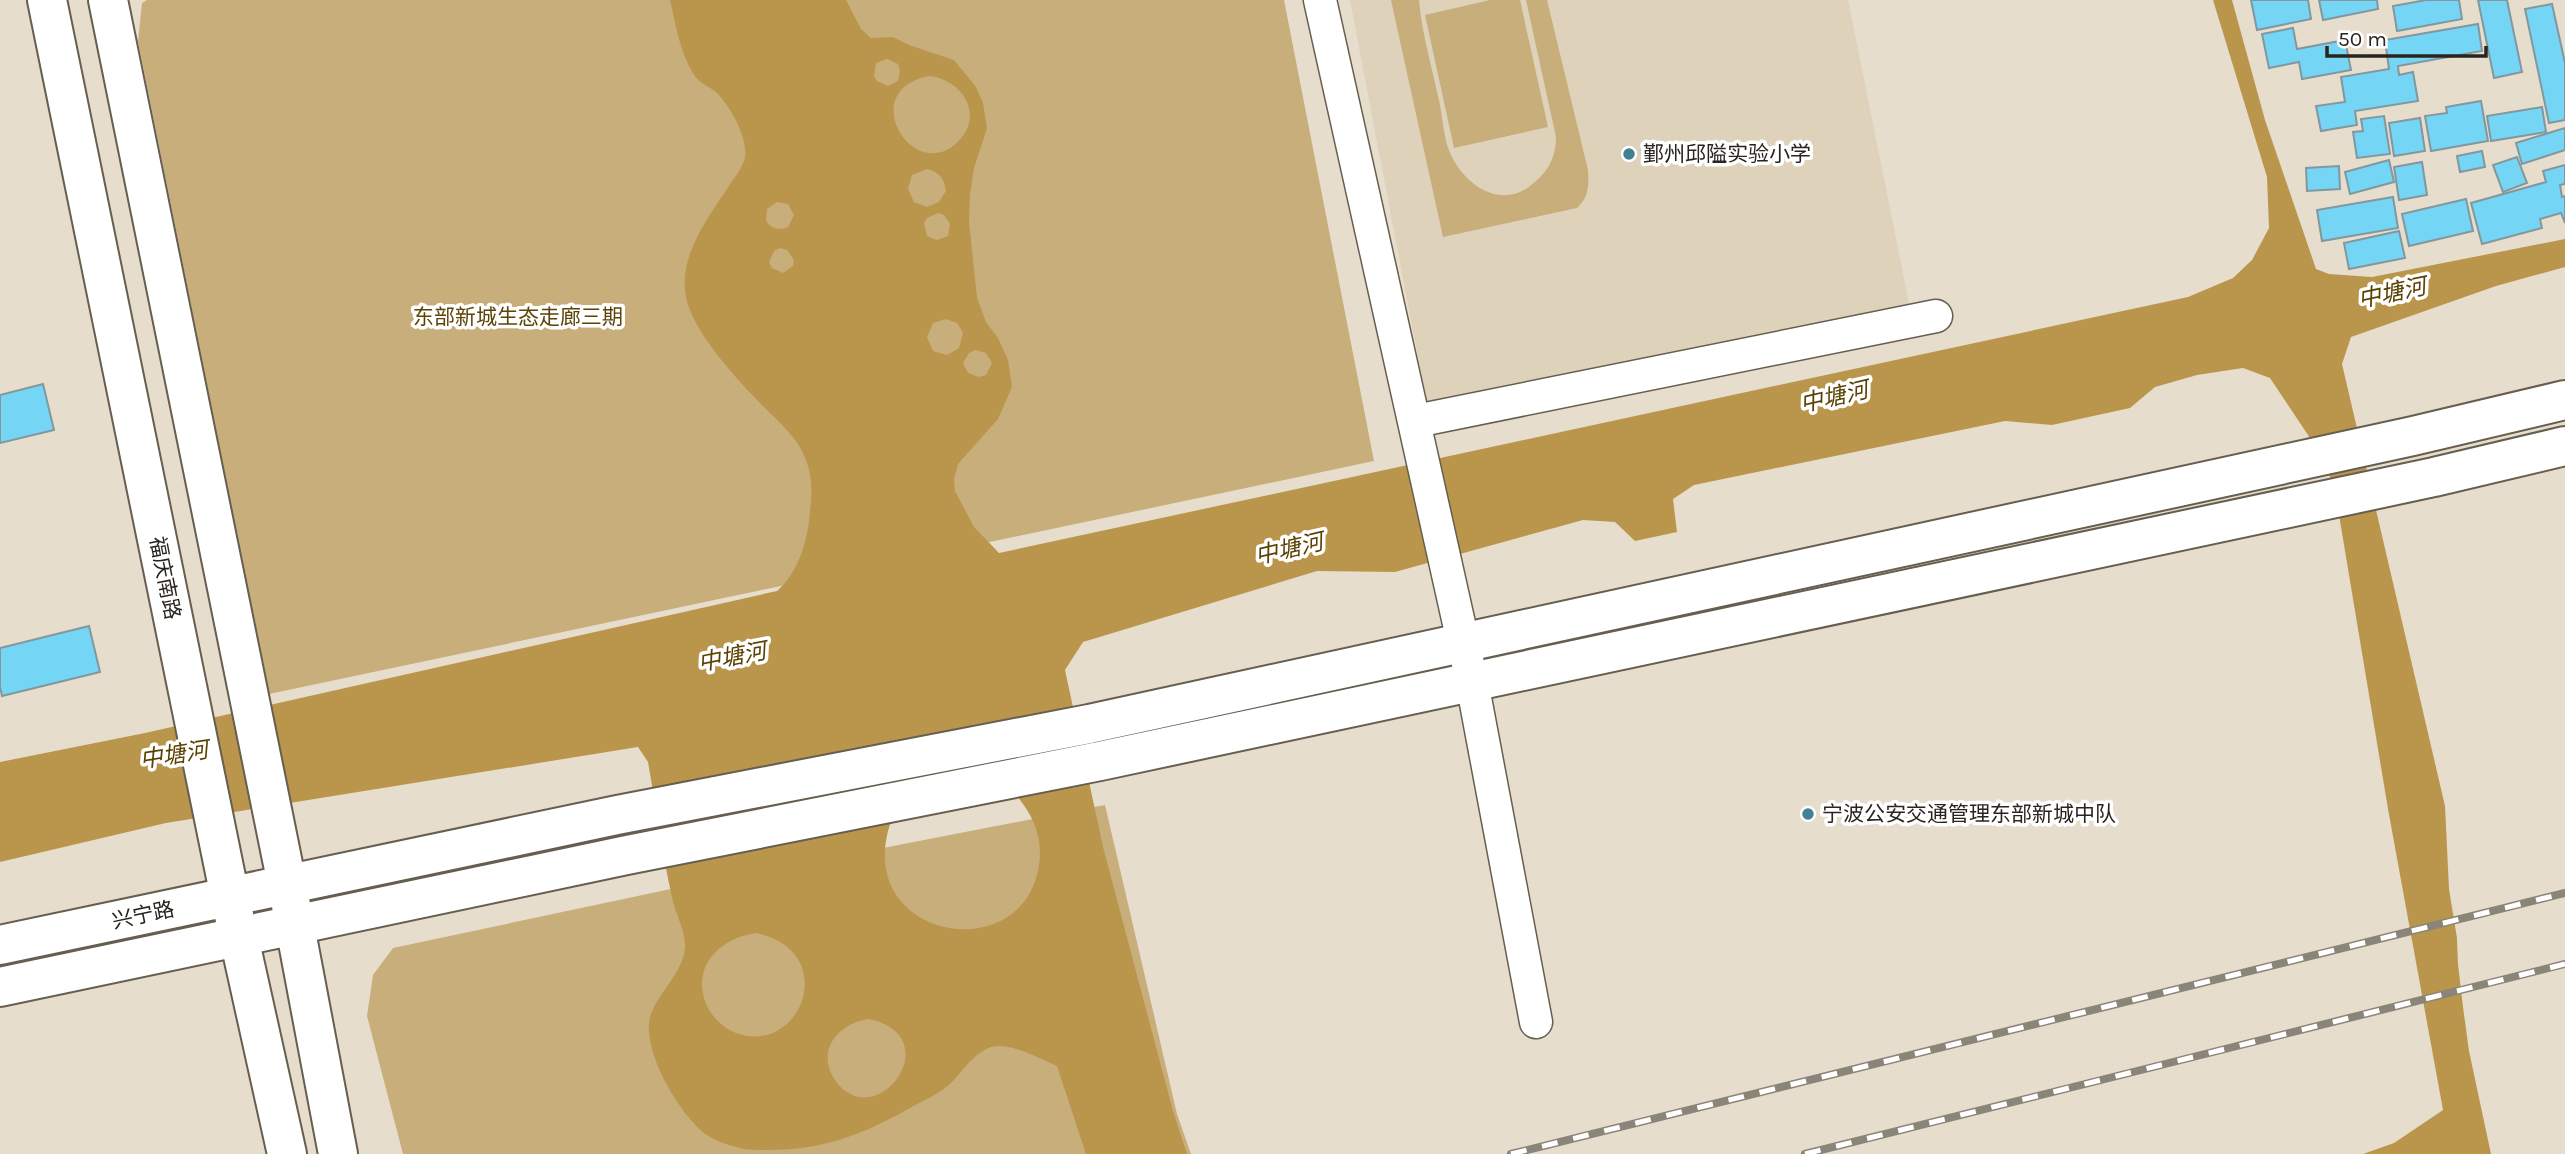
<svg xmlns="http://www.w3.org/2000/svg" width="2565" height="1154" font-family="Karla,'Noto Sans SC',sans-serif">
<rect width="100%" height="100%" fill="#e7ddcc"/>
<path fill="#ded2bb" d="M1350,0h498l62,308 -482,102z"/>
<g fill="#c8ae7b">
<path d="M147,0h1137l90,461 -1105,233 -131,-653 4,-38z"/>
<path d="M1391,0h28c3,35 14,71 21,105 3,16 4,37 12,52 14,28 48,52 78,29 17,-13 26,-27 26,-49l-30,-137h21l41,170c1,15 1,27 -11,38l-134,29z"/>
<path d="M1490,0h30l28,127 -94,21 -29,-133z"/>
<path d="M1105,805l72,309 14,40h-788l-36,-138 6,-41 20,-27 273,-58z"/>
</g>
<path fill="#ba964c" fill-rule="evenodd" d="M670,0h176l15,29 10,9 22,-1 16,8 45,15 22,27 7,16 4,25 -13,40 -4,26 -1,28 8,76 9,24 12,16 10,22 4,27 -14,32 -40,45 -4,15 1,12 19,36 25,26 1189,-256 45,-19 19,-18 17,-32 -2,-51 -54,-177h19l33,120 51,149 13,5 43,3 193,-38v28l-69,19 -145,51 -9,27 103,442 4,83 8,49 1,26 5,43 6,44 22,103h-128l31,-11 49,-33 -55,-301 -54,-324 -22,-44 -42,-63 -27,-10 -46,7 -42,12 -25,21 -78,17 -47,-4 -311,64 -21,14 4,33 -42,9 -20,-19 -32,-2 -188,52 -78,-1 -234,71 -18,28 38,177 70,264 14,43h-101l-29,-88c-17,-7 -41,-21 -60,-20 -18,1 -33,23 -44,35 -11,12 -31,20 -45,28 -55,31 -98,45 -164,40 -12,-3 -28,-7 -39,-15 -26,-20 -66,-87 -54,-120 8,-22 32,-42 34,-66 1,-17 -10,-34 -13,-51 -10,-44 -16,-90 -24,-135l-10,-15 -472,76 -166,39v-100l145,-29 632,-142c19,-16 29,-45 32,-70 2,-20 5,-39 -2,-58 -8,-24 -24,-37 -41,-54 -26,-26 -73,-76 -80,-112 -8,-41 22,-79 43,-111 5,-8 14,-19 16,-28 3,-20 -13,-48 -26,-63 -7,-8 -18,-10 -24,-19 -15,-22 -19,-51 -25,-76zM887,59l11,5 2,6 -2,11 -10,5 -11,-5 -3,-5 2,-13zM929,76c30,3 54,34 33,61 -44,55 -110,-46 -33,-61zM927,169c12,3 17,9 19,22l-7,11 -12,5 -13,-5 -6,-13 4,-14zM777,202l11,2 6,11 -6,12c-10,4 -16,2 -22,-6l1,-12zM938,213l6,2 6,9 -2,12 -11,4 -10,-4 -3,-13 3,-5zM780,248l7,2 7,10 -1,6 -10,7 -11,-5 -3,-6 5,-11zM946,319l11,4 6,10 -4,15 -12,7 -14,-4 -6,-14 6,-14zM975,350l11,3 6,10 -6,12 -7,2 -11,-4 -5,-10 6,-10zM1017,796c17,21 26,42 22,69 -16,108 -194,72 -146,-49zM756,933c86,18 45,124 -20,100 -13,-5 -24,-16 -30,-29 -15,-39 15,-66 50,-71zM869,1019c82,18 6,118 -34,61 -20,-30 4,-57 34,-61z"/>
<g fill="#74d5f5" stroke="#83979e" stroke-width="2">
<path d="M2251,0h57l3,19 -54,11z"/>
<path d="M2319,0h58l1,9 -55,11z"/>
<path d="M2426,0h33l3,19 -65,12 -4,-25z"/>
<path d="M2478,0h29l15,72 -28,6z"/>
<path d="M2552,4l13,59v57l-16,3 -24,-114z"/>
<path d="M2478,24l4,27 -84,15 1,9 14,-3 5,29 -63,10 2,14 -36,6 -5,-25 29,-4 -4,-25 48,-8 -4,-29z"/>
<path d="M2293,28l4,21 48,-9 6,30 -49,9 -3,-17 -30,6 -7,-34z"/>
<path d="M2481,101l7,40 -57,10 -6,-35 22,-3 -1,-6z"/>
<path d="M2542,107l4,25 -55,9 -4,-25z"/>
<path d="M2384,116l6,38 -33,4 -4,-26 10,-1 -2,-12z"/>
<path d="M2420,118l5,33 -31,5 -5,-33z"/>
<path d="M2565,128v22l-43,14 -6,-21z"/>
<path d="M2482,151l3,16 -25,5 -3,-16z"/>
<path d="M2517,157l10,26 -24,9 -10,-27z"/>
<path d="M2389,160l5,22 -44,12 -5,-22z"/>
<path d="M2422,162l5,33 -28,5 -5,-33z"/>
<path d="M2565,165v19l-5,1 2,12 3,-1v27l-4,-10 -21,6 2,9 -60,16 -11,-41 75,-21 -3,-11z"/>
<path d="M2339,166l1,23 -33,2 -1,-23z"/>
<path d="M2393,197l5,31 -76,13 -5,-31z"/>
<path d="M2466,199l7,32 -64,15 -7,-32z"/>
<path d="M2399,231l6,27 -56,11 -5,-26z"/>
<path d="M43,384l11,46 -54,13v-48z"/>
<path d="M89,626l11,46 -98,24 -2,-9v-39z"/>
</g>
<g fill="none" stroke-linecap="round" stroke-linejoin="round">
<g stroke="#665e4f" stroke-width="35">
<g id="minor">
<path d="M1320,0l152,682 64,340"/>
<path d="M1416,421l520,-105"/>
</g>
</g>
<g stroke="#665e4f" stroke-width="42">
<g id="major">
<path d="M47,0l183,897 57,257"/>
<path d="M108,0l179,884 51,270"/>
<path d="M0,945l617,-130 472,-91 1324,-288 152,-36"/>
<path d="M0,987l627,-132 473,-94 1334,-284 131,-31"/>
</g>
</g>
<use href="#minor" stroke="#fff" stroke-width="32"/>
<use href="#major" stroke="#fff" stroke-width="38"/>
<g stroke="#8b8478" stroke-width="8">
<g id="rail">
<path d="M1511,1154l1054,-261"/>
<path d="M1805,1154l760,-190"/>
</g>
</g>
<use href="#rail" stroke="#fff" stroke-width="5" stroke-dasharray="16" stroke-linecap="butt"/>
</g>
<g fill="#418095" stroke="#fff" stroke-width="2.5">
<circle cx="1629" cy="154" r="7"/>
<circle cx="1808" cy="814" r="7"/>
</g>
<g text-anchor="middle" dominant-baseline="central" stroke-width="7" stroke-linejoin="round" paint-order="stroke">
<g font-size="21" fill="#28241e" stroke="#fff" text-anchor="start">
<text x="1643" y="154">鄞州邱隘实验小学</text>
<text x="1822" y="814">宁波公安交通管理东部新城中队</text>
</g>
<g font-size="21" fill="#5c4306" stroke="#fff">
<text x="518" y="317">东部新城生态走廊三期</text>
</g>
<g font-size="21" fill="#28241e" stroke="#fff">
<text transform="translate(165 578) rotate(79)">福庆南路</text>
<text transform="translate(143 915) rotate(-12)">兴宁路</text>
</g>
<g font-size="23" font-style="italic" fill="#5a4102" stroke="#fff">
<text transform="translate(2392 293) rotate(-12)">中塘河</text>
<text transform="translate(1834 397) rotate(-13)">中塘河</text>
<text transform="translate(1289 549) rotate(-13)">中塘河</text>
<text transform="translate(732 657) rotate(-11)">中塘河</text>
<text transform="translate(174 755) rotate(-9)">中塘河</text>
</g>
</g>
<path d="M2327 46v10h159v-10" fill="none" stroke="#28241e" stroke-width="3.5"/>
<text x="2338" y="46" font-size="21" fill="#28241e" stroke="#ffffff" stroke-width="5" paint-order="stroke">50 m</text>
</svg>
